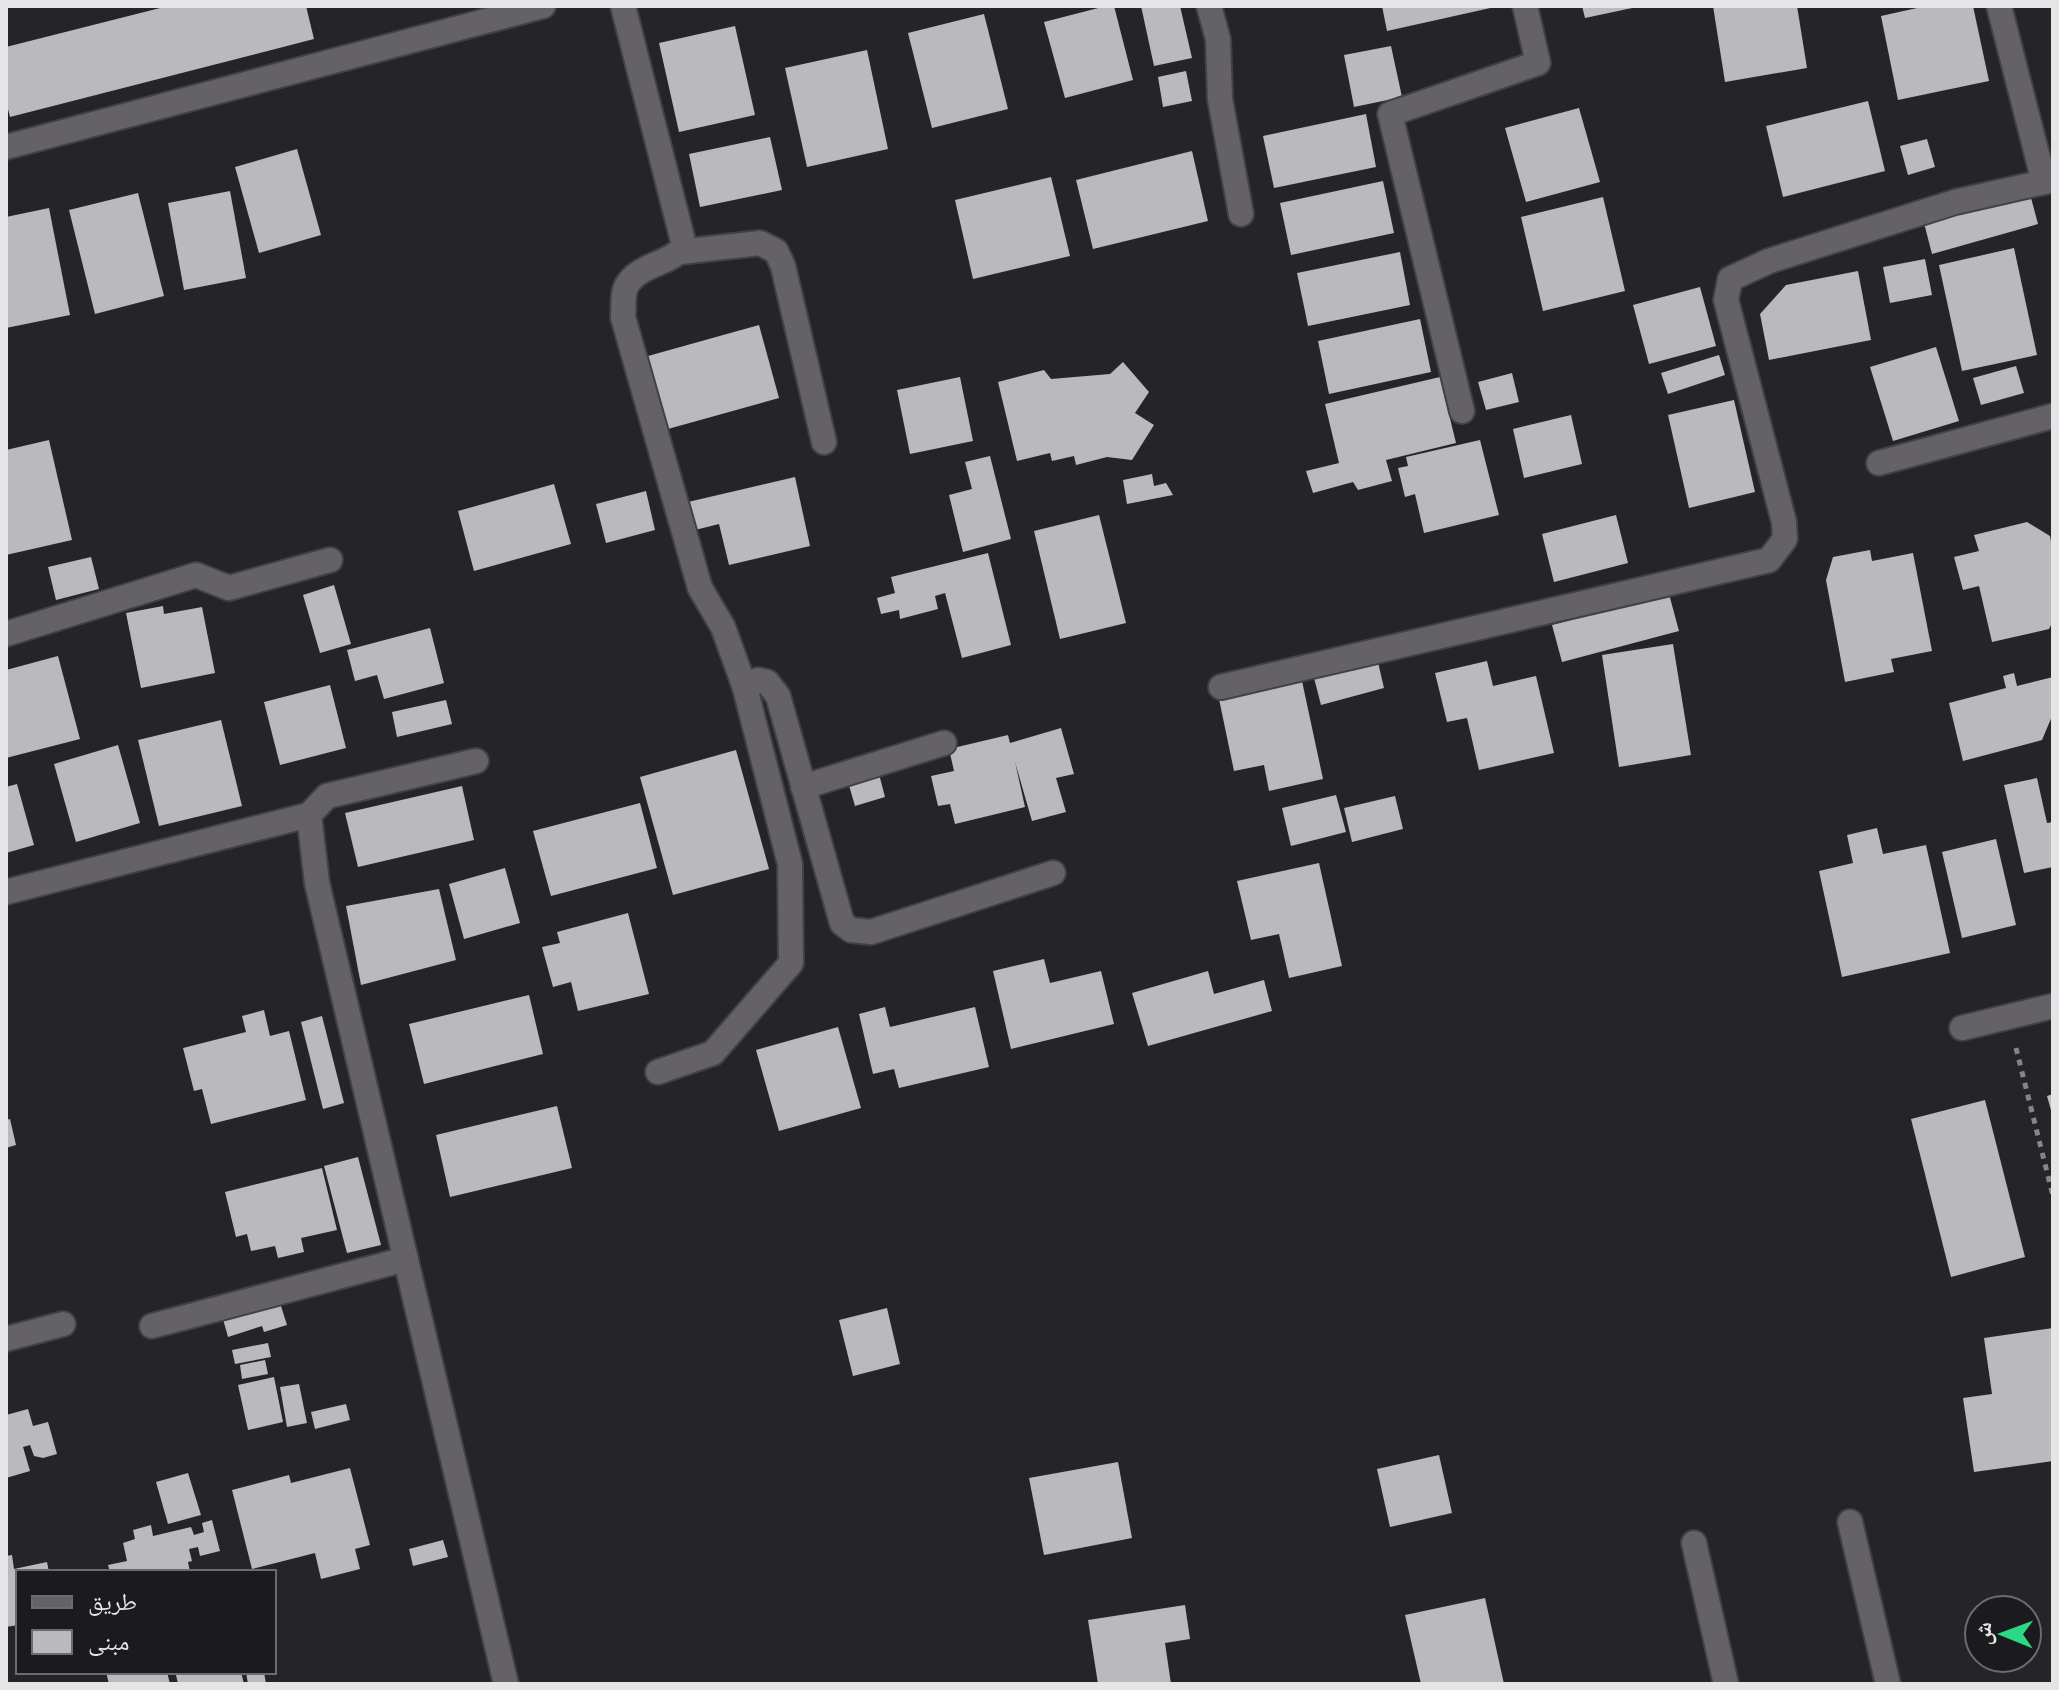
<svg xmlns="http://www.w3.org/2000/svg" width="2059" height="1690" font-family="Inter,'Noto Naskh Arabic',sans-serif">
<rect width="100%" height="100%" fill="#252426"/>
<g fill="#bab9bc">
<path d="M168,6h138l8,33 -304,78 -4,-16v-54z"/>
<path d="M1106,6h8l19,74 -68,18 -21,-76z"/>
<path d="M1141,6h39l12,52 -38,8z"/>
<path d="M1382,6h113v1l-108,24z"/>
<path d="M1582,6h55v1l-52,11z"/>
<path d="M1713,6h84l10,62 -82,14z"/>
<path d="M1926,6h47l16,75 -91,19 -17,-84z"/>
<path d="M984,14l24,95 -76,19 -24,-95z"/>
<path d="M735,26l20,89 -76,17 -20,-89z"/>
<path d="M1391,46l11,51 -48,10 -10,-52z"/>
<path d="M867,50l21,99 -81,18 -22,-99z"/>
<path d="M1186,71l6,30 -29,6 -5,-30z"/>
<path d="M1868,101l17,70 -102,26 -17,-71z"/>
<path d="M1579,108l21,74 -74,20 -21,-74z"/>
<path d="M1366,114l10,53 -102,21 -11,-52z"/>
<path d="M770,137l12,53 -82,17 -11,-53z"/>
<path d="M1927,139l8,28 -27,8 -8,-29z"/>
<path d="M297,149l24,86 -62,18 -24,-86z"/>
<path d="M1192,151l16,70 -115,28 -17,-69z"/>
<path d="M1051,177l19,79 -97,23 -18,-79z"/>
<path d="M1383,181l11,52 -103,22 -11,-52z"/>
<path d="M230,191l16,87 -62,12 -16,-87z"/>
<path d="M138,193l26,103 -69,18 -26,-104z"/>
<path d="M2030,194l8,30 -106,30 -8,-31z"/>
<path d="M1603,197l22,94 -82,20 -22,-94z"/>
<path d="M49,208l21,107 -64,13v-111z"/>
<path d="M2014,248l23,107 -75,16 -23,-106z"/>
<path d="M1400,252l10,53 -102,21 -11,-53z"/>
<path d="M1925,259l7,36 -42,8 -7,-36z"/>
<path d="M1858,271l13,69 -102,20 -9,-46 26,-29z"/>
<path d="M1700,287l16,59 -67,18 -16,-59z"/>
<path d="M1420,319l11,53 -102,22 -11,-53z"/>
<path d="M759,325l20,73 -111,31 -20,-73z"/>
<path d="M1936,347l23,74 -66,20 -23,-74z"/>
<path d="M1719,355l6,20 -57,19 -7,-21z"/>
<path d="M1123,362l26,30 -14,21 19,12 -22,35 -25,-3 -31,8 -2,-9 -22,5 -2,-8 -33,8 -19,-79 46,-12 7,9 59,-5z"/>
<path d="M2016,366l8,27 -43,12 -8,-27z"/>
<path d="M1512,373l7,29 -33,8 -8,-28z"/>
<path d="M960,377l13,64 -63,13 -13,-64z"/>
<path d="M1440,377l16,66 -70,17 6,21 -34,9 -5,-8 -40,11 -7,-22 33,-8 -14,-59z"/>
<path d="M1734,400l21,92 -66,16 -21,-93z"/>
<path d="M1571,415l11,49 -58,14 -11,-49z"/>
<path d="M49,440l23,100 -66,15v-105z"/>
<path d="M1480,440l19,75 -75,18 -9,-39 -10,3 -7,-29 10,-2 -2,-9z"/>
<path d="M990,456l21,83 -48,13 -14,-57 23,-6 -7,-27z"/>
<path d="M1152,474l2,12 12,-3 7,12 -46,9 -4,-24z"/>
<path d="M795,477l15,69 -81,19 -10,-41 -24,6 -7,-28z"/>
<path d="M554,484l17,60 -97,27 -16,-60z"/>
<path d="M646,491l9,39 -49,13 -10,-39z"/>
<path d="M1099,515l27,108 -66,16 -26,-108z"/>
<path d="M1616,515l12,48 -74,19 -12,-48z"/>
<path d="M2027,522l23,14 3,17v68l-4,8 -57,13 -13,-56 -16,4 -9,-33 25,-6 -5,-16z"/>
<path d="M1870,550l2,11 41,-8 19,98 -41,8 3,13 -49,10 -19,-102 7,-23z"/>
<path d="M988,553l23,92 -49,13 -17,-65 -10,3 3,13 -38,10 -1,-9 -18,4 -4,-16 18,-5 -4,-16z"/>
<path d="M91,557l8,32 -43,11 -8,-33z"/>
<path d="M334,585l17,59 -31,9 -17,-58z"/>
<path d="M1669,594l10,37 -117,31 -10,-37z"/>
<path d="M163,606l1,8 38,-7 13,66 -74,15 -15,-75z"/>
<path d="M430,628l14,55 -60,16 -7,-24 -22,6 -8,-31z"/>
<path d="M1673,644l18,111 -72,12 -17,-112z"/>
<path d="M58,656l22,83 -74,19v-88z"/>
<path d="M1377,658l7,30 -63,17 -8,-31z"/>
<path d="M1487,661l6,25 43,-10 18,77 -75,17 -12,-52 -20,4 -12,-49z"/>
<path d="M2014,673l3,13 36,-9v37l-11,26 -79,21 -14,-58 57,-15 -3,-12z"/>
<path d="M1302,681l21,98 -54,12 -5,-26 -30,6 -15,-72z"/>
<path d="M330,685l16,63 -66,17 -16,-63z"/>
<path d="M446,700l6,24 -55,13 -5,-25z"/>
<path d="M221,720l21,86 -83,20 -21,-86z"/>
<path d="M1061,728l13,46 -18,4 10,34 -34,9 -17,-59 10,45 -70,17 -5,-20 -12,2 -7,-30 23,-5 -5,-22 59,-14 2,8z"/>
<path d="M118,745l22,78 -64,19 -22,-78z"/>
<path d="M736,750l33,119 -96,26 -33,-118z"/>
<path d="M879,774l6,23 -30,9 -7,-24z"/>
<path d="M2037,778l10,45 6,-1v45l-29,6 -20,-88z"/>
<path d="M17,784l17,61 -28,8v-66z"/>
<path d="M462,786l12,54 -116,27 -13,-54z"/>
<path d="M1336,795l10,37 -55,14 -9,-38z"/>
<path d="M1395,796l8,33 -51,13 -8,-34z"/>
<path d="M640,803l17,65 -106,28 -18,-65z"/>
<path d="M1877,828l6,26 43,-9 24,108 -108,24 -23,-106 34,-8 -6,-28z"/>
<path d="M1996,839l20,86 -54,13 -20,-86z"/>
<path d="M1319,863l23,103 -53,12 -10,-44 -28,6 -14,-59z"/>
<path d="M505,868l15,55 -56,16 -15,-55z"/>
<path d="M439,889l17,71 -95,25 -15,-79z"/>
<path d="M628,913l21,81 -71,17 -7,-29 -18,5 -11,-40 18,-4 -3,-11z"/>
<path d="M1044,959l6,24 51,-12 13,53 -103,25 -18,-78z"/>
<path d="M1208,971l6,23 50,-14 8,31 -124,35 -16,-53z"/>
<path d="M529,995l14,59 -119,30 -15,-60z"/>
<path d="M885,1007l5,20 85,-20 14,60 -90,21 -5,-19 -21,5 -14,-60z"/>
<path d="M264,1010l6,26 19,-5 17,69 -95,24 -9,-35 -8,2 -11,-43 63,-16 -4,-16z"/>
<path d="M322,1016l22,87 -21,6 -22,-87z"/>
<path d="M838,1027l23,81 -82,23 -23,-81z"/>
<path d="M2053,1094v19l-1,1 -5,-18z"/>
<path d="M1985,1100l40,157 -74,20 -40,-158z"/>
<path d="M557,1106l15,62 -122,29 -14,-62z"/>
<path d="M10,1119l6,26 -10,3v-28z"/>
<path d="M358,1157l23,88 -34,8 -23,-87z"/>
<path d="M322,1168l15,62 -36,8 3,14 -26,6 -3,-12 -24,5 -4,-17 -11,3 -11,-45z"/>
<path d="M280,1303l7,22 -23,7 -2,-6 -34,11 -7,-25z"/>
<path d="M887,1308l13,56 -47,12 -14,-56z"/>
<path d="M2053,1328v133l-79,11 -11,-74 29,-4 -8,-56z"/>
<path d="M268,1343l3,14 -36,7 -3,-14z"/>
<path d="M265,1360l3,14 -26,5 -2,-14z"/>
<path d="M274,1377l9,45 -35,8 -10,-45z"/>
<path d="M299,1384l8,39 -20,4 -7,-40z"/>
<path d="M346,1404l4,16 -35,9 -4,-17z"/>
<path d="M28,1409l5,17 15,-4 9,32 -14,4 -9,-2 -4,-11 -7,2 7,24 -24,7v-63z"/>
<path d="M1439,1455l13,58 -62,14 -13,-58z"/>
<path d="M1118,1462l14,76 -88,17 -15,-77z"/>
<path d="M350,1468l20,77 -15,4 5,20 -39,10 -6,-26 -63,16 -20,-79 57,-15 2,8z"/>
<path d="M188,1473l13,42 -33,9 -12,-42z"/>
<path d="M212,1520l8,31 -20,5 -2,-9 -9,2 3,12 -4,1 2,10h-80l-2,-7 19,-4 -4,-18 12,-4 -2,-9 18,-5 2,11 38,-9 3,8 10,-3 -2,-9z"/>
<path d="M443,1540l5,17 -35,9 -4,-17z"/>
<path d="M12,1555l2,14 33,-7 2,10h-31v53l-12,2v-71z"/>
<path d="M1485,1598l19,86h-83l-16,-69z"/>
<path d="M1185,1605l5,34 -25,4 6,41h-73l-10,-64z"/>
<path d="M106,1672h61l3,12h-61z"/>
<path d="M185,1672h56l3,12h-66l-2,-9z"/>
<path d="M246,1672h18l2,12h-18z"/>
</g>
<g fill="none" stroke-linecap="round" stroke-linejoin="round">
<g stroke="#424143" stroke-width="28">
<g id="minor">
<path d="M623,6l61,239c-10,19 -44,18 -57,40 -5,8 -3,23 -4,32l77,271 23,39 22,61 45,176 1,99 -78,90 -55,19"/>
<path d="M1209,6l9,33 2,60 21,115"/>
<path d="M1999,6l45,176"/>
<path d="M6,147l537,-141"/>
<path d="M680,252l80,-9 16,8 7,15 41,176"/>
<path d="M1462,411l-72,-297 148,-51 -13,-57"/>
<path d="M1879,463l174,-47"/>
<path d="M6,634l190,-59 33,13 101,-28"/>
<path d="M1221,687l548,-127 16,-21 -1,-17 -58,-222 4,-21 39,-18 186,-59 98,-22"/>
<path d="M745,688l13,-8 9,2 11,14 64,227 9,7 20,2 182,-59"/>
<path d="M476,761l-149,35 -18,19 8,68 189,801"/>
<path d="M803,787l141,-44"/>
<path d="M6,892l303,-77"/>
<path d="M1962,1028l91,-22"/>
<path d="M152,1326l254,-67"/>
<path d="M6,1339l57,-15"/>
<path d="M1850,1522l38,162"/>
<path d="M1694,1543l32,141"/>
</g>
</g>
<path stroke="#868587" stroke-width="5" stroke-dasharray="6 6" stroke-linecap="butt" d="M2016,1048l37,148"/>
<use href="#minor" stroke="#646266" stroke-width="24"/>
</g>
<rect width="2059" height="1690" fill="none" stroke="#e5e4e6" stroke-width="16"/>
<rect x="16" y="1570" width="260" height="104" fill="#1b1a1d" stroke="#6c6b6d" stroke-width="2"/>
<rect x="32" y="1596" width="40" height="12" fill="#646266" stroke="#6c6b6d" stroke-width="2"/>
<text x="88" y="1610" font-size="24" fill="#e5e4e6">طريق</text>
<rect x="32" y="1630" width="40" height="24" fill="#bab9bc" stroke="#6c6b6d" stroke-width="2"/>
<text x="88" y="1650" font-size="24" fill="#e5e4e6">مبنى</text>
<g transform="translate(2003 1634) rotate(271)"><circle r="38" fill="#1b1a1d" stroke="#6c6b6d" stroke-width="2"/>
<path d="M0-6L14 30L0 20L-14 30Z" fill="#2bd884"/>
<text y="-12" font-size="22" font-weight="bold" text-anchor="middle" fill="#e5e4e6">ش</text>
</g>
</svg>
